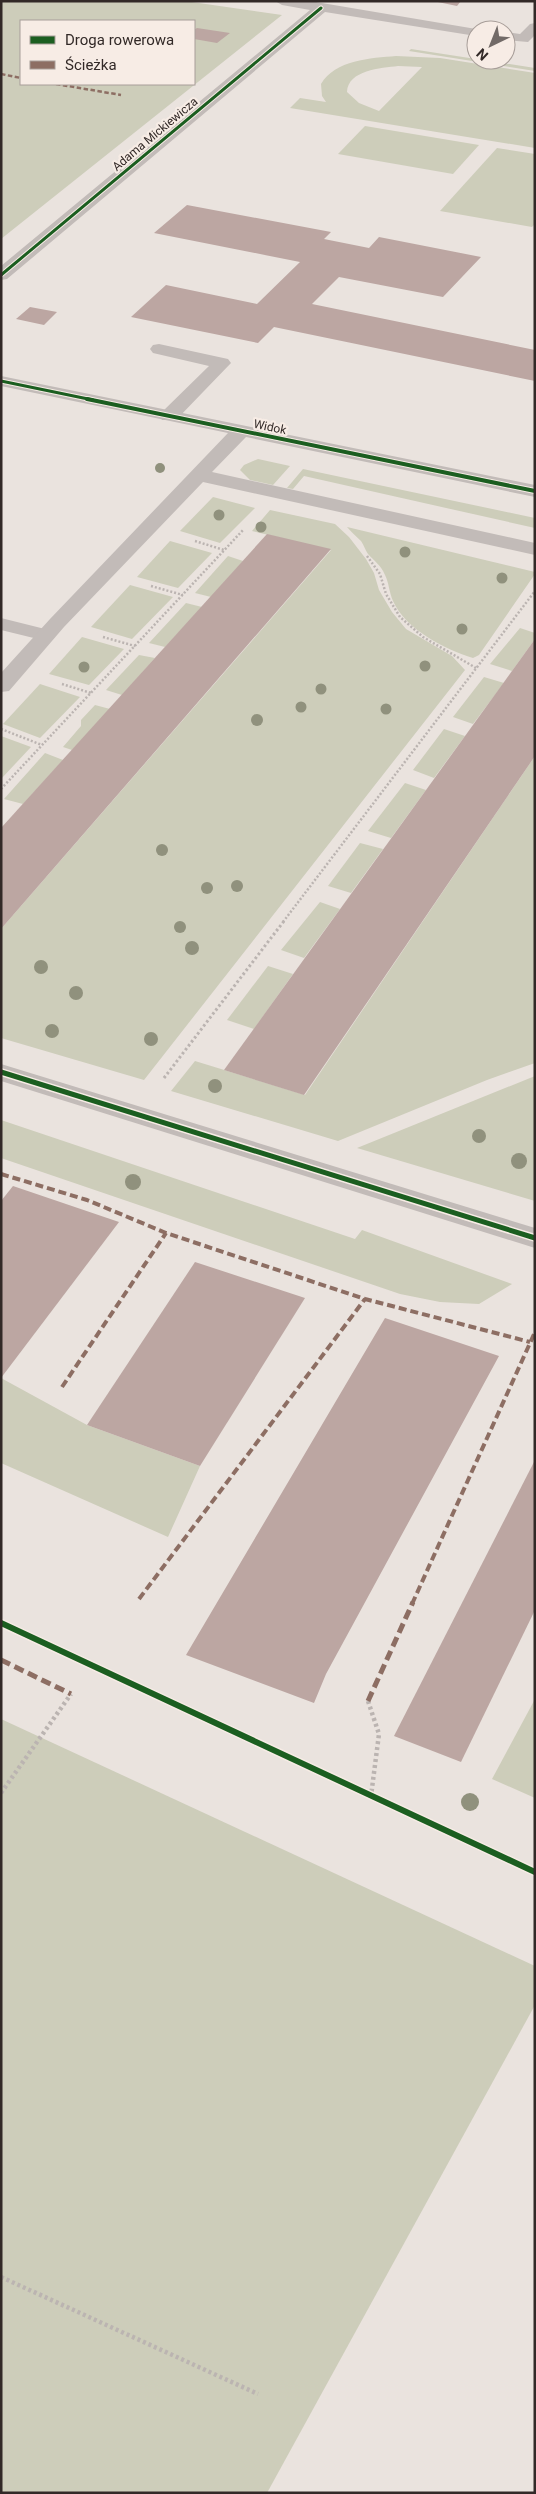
<svg xmlns="http://www.w3.org/2000/svg" width="536" height="2494" font-family="Roboto,sans-serif">
<rect width="100%" height="100%" fill="#eae3de"/>
<g fill="#cdcdba" fill-rule="evenodd">
<path d="M1,1h184l97,14 -281,224zM21,21h173v63h-173z"/>
<path d="M411,49l124,19v3l-126,-20z"/>
<path d="M396,56l44,2 95,15v75l-245,-40 10,-10 26,4 -4,-6 -1,-12c14,-24 50,-26 75,-28zM398,66l24,1 -43,44 -20,-8 -12,-11c1,-22 34,-24 51,-26z"/>
<path d="M365,126l114,19 -26,29 -115,-20z"/>
<path d="M497,148l38,6v70l-3,3 -92,-16z"/>
<path d="M258,459l32,7 -17,19 -23,-5 -10,-10 4,-5z"/>
<path d="M303,469l232,49v10l-231,-52 -11,13 -6,-1z"/>
<path d="M213,497l42,11 -35,35 -40,-12z"/>
<path d="M270,510l65,14 14,13 17,22 8,14 5,17 13,22 14,17 46,27 13,14 -321,410 -143,-42v-109l330,-379 -79,-19z"/>
<path d="M347,527l188,45v2l-56,81 -6,3c-28,-9 -67,-28 -80,-57 -4,-9 -4,-18 -8,-26 -4,-10 -11,-14 -17,-21 -3,-4 -4,-9 -7,-13 -5,-5 -10,-9 -14,-14z"/>
<path d="M170,541l42,12 -34,35 -41,-11z"/>
<path d="M228,556l15,5 -32,36 -16,-4z"/>
<path d="M130,585l43,12 -41,42 -41,-12z"/>
<path d="M186,603l16,4 -37,40 -16,-4z"/>
<path d="M520,628l15,5v6l-23,32 -22,-7z"/>
<path d="M82,637l42,12 -35,36 -40,-11z"/>
<path d="M139,655l16,3 -33,37 -16,-5z"/>
<path d="M484,677l20,6 -31,41 -20,-7z"/>
<path d="M40,684l40,13 -40,41 -37,-14z"/>
<path d="M95,705l15,4 -38,41 -9,-3 18,-21v-6z"/>
<path d="M444,729l21,7 -31,42 -21,-8z"/>
<path d="M1,736l30,11 -30,32z"/>
<path d="M45,753l18,7 -40,44 -19,-5z"/>
<path d="M535,756v307l-48,17 -149,61 -167,-50 24,-30 110,34z"/>
<path d="M405,783l21,7 -35,48 -23,-7z"/>
<path d="M360,843l23,6 -32,44 -23,-7z"/>
<path d="M320,902l20,7 -36,49 -23,-8z"/>
<path d="M268,966l25,8 -39,55 -27,-9z"/>
<path d="M535,1076v125l-178,-53z"/>
<path d="M1,1120l354,119 7,-9 150,54 -33,20 -39,-2 -40,-8 -399,-136z"/>
<path d="M1,1378l86,47 113,41 -32,71 -167,-74z"/>
<path d="M535,1699v99l-43,-19z"/>
<path d="M1,1719l534,247v39l-268,488h-266z"/>
</g>
<g fill="#bca6a2">
<path d="M433,1h28l-4,5z"/>
<path d="M197,28l33,5 -13,10 -23,-4v-9z"/>
<path d="M187,205l144,27 -7,7 45,9 10,-11 102,20 -38,40 -104,-20 -27,27 223,46v31l-261,-54 -16,16 -127,-26 35,-32 91,19 43,-42 -146,-29z"/>
<path d="M30,307l27,5 -13,13 -28,-6z"/>
<path d="M267,534l64,15 -330,380v-101z"/>
<path d="M535,639v117l-231,339 -80,-25z"/>
<path d="M13,1186l106,36 -118,156v-177z"/>
<path d="M195,1262l110,36 -105,168 -113,-41z"/>
<path d="M385,1318l114,38 -173,318 -12,29 -128,-48z"/>
<path d="M535,1460v150l-74,152 -67,-26z"/>
</g>
<g fill="none" stroke-linecap="round" stroke-linejoin="round">
<g stroke="#bbb4b1" stroke-width="2.5" stroke-dasharray="2 2" stroke-linecap="butt">
<path d="M195,541l29,9"/>
<path d="M367,556l13,18 6,20 14,23 23,20 53,31"/>
<path d="M151,586l32,9"/>
<path d="M103,637l32,9"/>
<path d="M62,684l29,9"/>
<path d="M1,729l41,16"/>
<path d="M1,789l243,-260"/>
<path d="M283,922l252,-331"/>
</g>
<path stroke="#bbb4b1" stroke-width="3" stroke-dasharray="2.5 2.5" stroke-linecap="butt" d="M164,1078l120,-157"/>
<g stroke="#bbb4b1" stroke-width="4.5" stroke-dasharray="3 3" stroke-linecap="butt">
<path d="M368,1701l11,33 -8,62"/>
<path d="M1,1793l70,-99"/>
<path d="M1,2277l257,117"/>
</g>
<g fill="#c2bbb8" fill-rule="evenodd">
<path d="M159,344l69,15 3,4 -55,57h-14l-2,-4 2,-4 47,-46 -56,-13 -3,-4 3,-4z"/>
<path d="M1,618l52,13 3,4 -3,4 -7,2 -45,-11z"/>
</g>
<g fill="#c2bbb8" fill-rule="evenodd">
<path d="M275,1h35l172,29h-6v6l-151,-24 -318,267 -6,1v-14l309,-256 -28,-5z"/>
<path d="M535,23v12l-7,7 -22,-2v-8l14,2 10,-10z"/>
<path d="M1,376l534,109v12l-289,-60 -34,35 323,71v12l-332,-73 -139,145 -55,64 -8,1v-19l49,-54 178,-186 -227,-47z"/>
<path d="M1,1064l534,164v20l-534,-167z"/>
</g>
<g stroke="#8d6e63" stroke-width="2.5" stroke-dasharray="4.5 2.5" stroke-linecap="butt">
<path d="M1,74l20,4"/>
<path d="M56,84l65,11"/>
</g>
<g stroke="#8d6e63" stroke-width="4" stroke-dasharray="8 4" stroke-linecap="butt">
<path d="M1,1174l86,26 79,33 199,66 165,43"/>
<path d="M62,1387l104,-154"/>
<path d="M139,1599l226,-300"/>
<path d="M412,1604l123,-272"/>
</g>
<g stroke="#8d6e63" stroke-width="5" stroke-dasharray="10 5" stroke-linecap="butt">
<path d="M1,1660l70,34"/>
<path d="M368,1701l45,-99"/>
</g>
<g stroke="#f7ece5" stroke-width="5">
<g id="cycleway-far3">
<path d="M1,275l320,-267"/>
<path d="M1,381l92,19"/>
</g>
</g>
<g stroke="#f7ece5" stroke-width="6">
<path id="cycleway-far2" d="M87,399l448,92"/>
</g>
<g stroke="#f7ece5" stroke-width="8">
<path id="cycleway-far1" d="M1,1072l534,166"/>
</g>
<g stroke="#f7ece5" stroke-width="9">
<path id="cycleway" d="M1,1623l534,249"/>
</g>
<use href="#cycleway-far3" stroke="#1b5e20" stroke-width="3"/>
<use href="#cycleway-far2" stroke="#1b5e20" stroke-width="4"/>
<use href="#cycleway-far1" stroke="#1b5e20" stroke-width="5"/>
<use href="#cycleway" stroke="#1b5e20" stroke-width="6"/>
</g>
<g fill="#90917d">
<circle cx="160" cy="468" r="5"/>
<circle cx="219" cy="515" r="5.5"/>
<circle cx="261" cy="527" r="5.5"/>
<circle cx="405" cy="552" r="5.5"/>
<circle cx="502" cy="578" r="5.5"/>
<circle cx="462" cy="629" r="5.5"/>
<circle cx="425" cy="666" r="5.5"/>
<circle cx="84" cy="667" r="5.5"/>
<circle cx="321" cy="689" r="5.5"/>
<circle cx="301" cy="707" r="5.5"/>
<circle cx="386" cy="709" r="5.5"/>
<circle cx="257" cy="720" r="6"/>
<circle cx="162" cy="850" r="6"/>
<circle cx="237" cy="886" r="6"/>
<circle cx="207" cy="888" r="6"/>
<circle cx="180" cy="927" r="6"/>
<circle cx="192" cy="948" r="7"/>
<circle cx="41" cy="967" r="7"/>
<circle cx="76" cy="993" r="7"/>
<circle cx="52" cy="1031" r="7"/>
<circle cx="151" cy="1039" r="7"/>
<circle cx="215" cy="1086" r="7"/>
<circle cx="479" cy="1136" r="7"/>
<circle cx="519" cy="1161" r="8"/>
<circle cx="133" cy="1182" r="8"/>
<circle cx="470" cy="1802" r="9"/>
</g>
<g text-anchor="middle" dominant-baseline="central" stroke-width="4.5" stroke-linejoin="round" paint-order="stroke">
<g font-size="12" fill="#322927" stroke="#f7ece5">
<text transform="translate(155 134) rotate(-40)">Adama Mickiewicza</text>
<text transform="translate(270 427) rotate(12)">Widok</text>
</g>
</g>
<rect width="536" height="2494" fill="none" stroke="#322927" stroke-width="5"/>
<rect x="20" y="20" width="175" height="65" fill="#f7ece5" stroke="#a89e99"/>
<rect x="30" y="36" width="25" height="8" fill="#1b5e20" stroke="#a89e99"/>
<text x="65" y="45" font-size="15" fill="#322927">Droga rowerowa</text>
<rect x="30" y="61" width="25" height="8" fill="#8d6e63" stroke="#a89e99"/>
<text x="65" y="70" font-size="15" fill="#322927">Ścieżka</text>
<g transform="translate(491 45) rotate(223)"><circle r="24" fill="#f7ece5" stroke="#a89e99"/>
<path d="M0-4L9 19L0 12L-9 19Z" fill="#726a67"/>
<text y="-8" font-size="14" font-weight="bold" text-anchor="middle" fill="#322927">N</text>
</g>
</svg>
